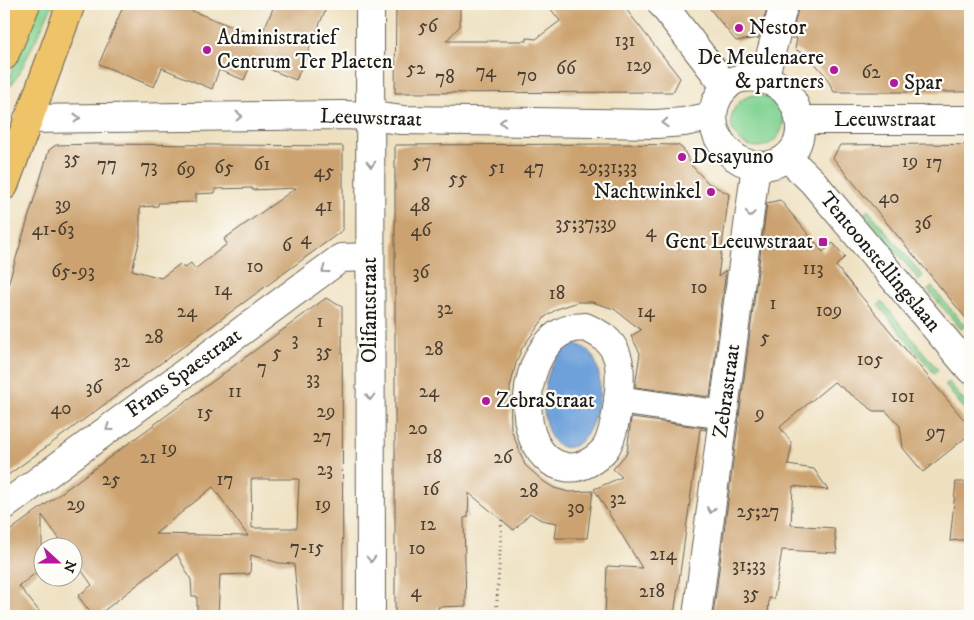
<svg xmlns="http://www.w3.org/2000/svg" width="974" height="620" font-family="'IM FELL DW Pica',serif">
<rect width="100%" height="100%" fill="#fdfcf7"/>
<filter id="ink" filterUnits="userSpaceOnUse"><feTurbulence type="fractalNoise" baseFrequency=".02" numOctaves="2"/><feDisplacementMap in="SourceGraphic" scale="10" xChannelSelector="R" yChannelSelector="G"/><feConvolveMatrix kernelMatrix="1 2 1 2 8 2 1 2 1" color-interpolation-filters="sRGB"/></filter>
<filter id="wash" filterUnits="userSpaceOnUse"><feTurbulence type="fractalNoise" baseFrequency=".0096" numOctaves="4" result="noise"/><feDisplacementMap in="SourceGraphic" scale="20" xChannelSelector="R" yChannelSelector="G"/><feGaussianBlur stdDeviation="1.12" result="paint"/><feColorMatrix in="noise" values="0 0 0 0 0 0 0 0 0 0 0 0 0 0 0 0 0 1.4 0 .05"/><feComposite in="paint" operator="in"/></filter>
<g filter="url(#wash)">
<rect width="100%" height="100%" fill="#eee0bf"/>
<g fill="#84d494" stroke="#507858">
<path d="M40,4h13l-33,68 -13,19 5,-22z"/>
<circle cx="757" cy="121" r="26"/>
<path d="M868,210l55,66 -4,4 -55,-67z"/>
<path d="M932,287l33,39 -4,3 -33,-39z"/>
<path d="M882,302l56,68 -4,3 -56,-68z"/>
<path d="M949,382l21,27v7l-25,-31z"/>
</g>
<path fill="#6ea1da" stroke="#455e7b" d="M574,344c45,6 24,111 -11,103 -7,-2 -10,-6 -13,-12 -13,-25 -6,-81 24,-91z"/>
<g id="blocks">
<g fill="#cca370" fill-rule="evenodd">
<path d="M124,4h51l85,34 15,-34h53l-32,76 -44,-18 -8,18 -25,-10 -7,19 -50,-21 -8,19 -55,-23z"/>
<path d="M396,4h64v22l-14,15h81v-3l9,1 24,-18 -13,-17h75l58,74 -7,14 -278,1z"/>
<path d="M706,4h62l-9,34 -23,3z"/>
<path d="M799,4h171v88h-136l-8,-16 -16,-18 -15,-9 2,-11h-6z"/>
<path d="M97,144l246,2v84l-339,248v-174l6,-26 39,-128 7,-5zM252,188v2l44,-2 -72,51 3,5 -32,25 -4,-6 -7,5 -4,-4 -19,14 -29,-8 8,-31v-32l18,-1v-3l38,-1v-8l19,-1v-4z"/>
<path d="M620,144l58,1 5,4 9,17 16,17 21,11 -11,83 8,-7 -16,127 -75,-10 5,-34 -9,-17 10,-6 -27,-21 -22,-7h-14l-21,7 -12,8 -23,31 -6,15 -6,25 1,41 14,36 18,16 11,7 15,4 24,-1 -6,47h-32l2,-15 -16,-3 -11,-7 -16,17 -45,-37 -1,24 -4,1 2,88 -28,1v9h-43v-471z"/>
<path d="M931,144l39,1v178l-137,-165 7,-13z"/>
<path d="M780,200l43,52 10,-9 12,14 -9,9 134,161v7l-47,38 -20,-24 -3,-22 -14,-15h-12l-40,-29 -54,45 12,17 -4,21 26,4 14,21 -35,-4 -2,39 43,3 3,25 -55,-3 -8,49 -5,-1 -1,18h-55l54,-413z"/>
<path d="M326,298l16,9 1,309h-44l-5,-52 -15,-1 -28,-8 -1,19 -30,1 -2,41h-21v-20h-5l-1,-16 -14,-26 -80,62h-4l-15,-20 14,-11 -20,-28v-9h-6l-24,-33v53l-23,18 24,30h-39v-81zM251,479h48l-2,49h-45zM213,487l35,49 -93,-2z"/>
<path d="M631,418l75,10v2l-6,-1 -26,187h-69l2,-50 35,2 -48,-79 28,-12 -9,-8 14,-16z"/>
<path d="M956,482h14v57l-20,2z"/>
</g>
</g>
</g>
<g filter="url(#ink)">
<use href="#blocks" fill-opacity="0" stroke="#666155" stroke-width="1"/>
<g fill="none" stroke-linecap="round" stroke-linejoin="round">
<g stroke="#666155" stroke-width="30">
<g id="minor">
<path d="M370,4l1,612"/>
<path d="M662,4l64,83"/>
<path d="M750,77c9,1 18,3 26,7 20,12 31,43 19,64 -6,9 -15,15 -25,17 -41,8 -74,-43 -47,-75 3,-4 8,-8 12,-10 4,-2 11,-2 15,-3z"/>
<path d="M764,79l20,-75"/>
<path d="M28,119l313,-4 29,1 32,4 254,4 28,-2 29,-6"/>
<path d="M800,120h170"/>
<path d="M787,157l26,25 157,187"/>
<path d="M585,327c14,6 27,13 32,29 7,18 -1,78 -12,93 -9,11 -25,21 -40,18 -56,-11 -45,-125 5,-138 4,-2 10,-1 15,-2z"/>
<path d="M618,400l106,15"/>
<path d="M4,506l337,-248 29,-1"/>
<path d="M697,616l59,-451"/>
</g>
</g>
<g stroke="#666155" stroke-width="30">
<g id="major">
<path d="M4,56l22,-52"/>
<path d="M4,186l67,-182"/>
</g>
</g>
<path stroke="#666155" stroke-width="3" stroke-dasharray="1 4" stroke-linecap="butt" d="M496,616l6,-96"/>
<use href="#minor" stroke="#fff" stroke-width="28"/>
<use href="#major" stroke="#efc469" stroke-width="28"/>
</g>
<defs><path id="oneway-chevron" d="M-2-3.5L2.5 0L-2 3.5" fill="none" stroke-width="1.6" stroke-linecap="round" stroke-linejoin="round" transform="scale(1.25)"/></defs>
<g stroke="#999">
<use href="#oneway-chevron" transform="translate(239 116) rotate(-1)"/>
<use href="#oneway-chevron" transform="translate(77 118) rotate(-1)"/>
<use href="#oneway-chevron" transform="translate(503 122) rotate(-179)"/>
<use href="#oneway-chevron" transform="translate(665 123) rotate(177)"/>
<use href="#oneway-chevron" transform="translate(371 164) rotate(90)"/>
<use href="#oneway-chevron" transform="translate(750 214) rotate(98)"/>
<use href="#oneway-chevron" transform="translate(325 270) rotate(144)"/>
<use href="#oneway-chevron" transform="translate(370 397) rotate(90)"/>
<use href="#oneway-chevron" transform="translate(109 428) rotate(144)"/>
<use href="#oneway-chevron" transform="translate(711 510) rotate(97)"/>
<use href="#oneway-chevron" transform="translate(371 559) rotate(90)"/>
</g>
</g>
<g fill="#b5179e" stroke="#fdfcf7" stroke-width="2">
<circle cx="739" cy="28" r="5"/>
<circle cx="207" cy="50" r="5"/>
<circle cx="834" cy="70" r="5"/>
<circle cx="894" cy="83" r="5"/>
<circle cx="682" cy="157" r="5"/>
<circle cx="711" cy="192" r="5"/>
<rect x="818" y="237" width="10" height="10" rx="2.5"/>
<circle cx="486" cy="401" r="5"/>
</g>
<g text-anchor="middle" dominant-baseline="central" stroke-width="4.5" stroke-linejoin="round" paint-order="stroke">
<g font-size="19" fill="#483e31">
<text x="428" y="26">56</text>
<text x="625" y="40">131</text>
<text x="639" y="65">129</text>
<text x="416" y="68">52</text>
<text x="566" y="68">66</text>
<text x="486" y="71">74</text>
<text x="871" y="72">62</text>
<text x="527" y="75">70</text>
<text x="445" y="77">78</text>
<text x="72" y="158">35</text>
<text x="422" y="161">57</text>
<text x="910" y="161">19</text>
<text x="934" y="162">17</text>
<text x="107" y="164">77</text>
<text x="262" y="164">61</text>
<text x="149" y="166">73</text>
<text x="224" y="167">65</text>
<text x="497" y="167">51</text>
<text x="534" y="167">47</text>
<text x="608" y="167">29;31;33</text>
<text x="186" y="169">69</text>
<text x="324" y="171">45</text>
<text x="458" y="178">55</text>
<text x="889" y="197">40</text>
<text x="63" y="204">39</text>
<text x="324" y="205">41</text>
<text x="420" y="205">48</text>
<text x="586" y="223">35;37;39</text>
<text x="923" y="223">36</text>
<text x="53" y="229">41-63</text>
<text x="421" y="230">46</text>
<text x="651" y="231">4</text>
<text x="306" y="238">4</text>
<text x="287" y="245">6</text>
<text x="255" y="266">10</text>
<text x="813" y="268">113</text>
<text x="73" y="271">65-93</text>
<text x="421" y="272">36</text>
<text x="699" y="287">10</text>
<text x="223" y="289">14</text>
<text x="557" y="293">18</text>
<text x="773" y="303">1</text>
<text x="445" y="308">32</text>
<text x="829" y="310">109</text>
<text x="187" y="311">24</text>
<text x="646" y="311">14</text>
<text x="320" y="321">1</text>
<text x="154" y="337">28</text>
<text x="765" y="337">5</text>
<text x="295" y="339">3</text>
<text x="434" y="349">28</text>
<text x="324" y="351">35</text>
<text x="277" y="352">5</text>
<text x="870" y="359">105</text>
<text x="122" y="361">32</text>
<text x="262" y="367">7</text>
<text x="313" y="378">33</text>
<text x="94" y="387">36</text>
<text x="235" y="391">11</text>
<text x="429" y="391">24</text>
<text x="903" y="396">101</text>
<text x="61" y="408">40</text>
<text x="326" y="411">29</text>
<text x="205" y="412">15</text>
<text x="760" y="413">9</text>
<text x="418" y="428">20</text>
<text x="936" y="432">97</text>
<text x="322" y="436">27</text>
<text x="169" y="448">19</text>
<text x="148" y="457">21</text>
<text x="434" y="457">18</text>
<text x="503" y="457">26</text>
<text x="325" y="469">23</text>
<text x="111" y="479">25</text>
<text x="225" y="479">17</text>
<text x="431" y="489">16</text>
<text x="529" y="491">28</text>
<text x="618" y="498">32</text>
<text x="76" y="504">29</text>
<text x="323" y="504">19</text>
<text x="576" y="507">30</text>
<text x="758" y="511">25;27</text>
<text x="428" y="524">12</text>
<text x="307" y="547">7-15</text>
<text x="417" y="548">10</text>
<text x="663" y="554">214</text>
<text x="749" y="565">31;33</text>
<text x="416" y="591">4</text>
<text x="652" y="591">218</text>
<text x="751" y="593">35</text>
</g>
<g font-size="21" fill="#1c1c1c" stroke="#fdfcf7" text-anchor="start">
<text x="749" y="28">Nestor</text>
<text x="217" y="38">Administratief<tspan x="217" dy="24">Centrum Ter Plaeten</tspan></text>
<text x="824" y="58" text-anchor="end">De Meulenaere<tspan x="824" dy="24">&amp; partners</tspan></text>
<text x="904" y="83">Spar</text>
<text x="692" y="157">Desayuno</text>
<text x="701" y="192" text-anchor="end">Nachtwinkel</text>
<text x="813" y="242" text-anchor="end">Gent Leeuwstraat</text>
<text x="496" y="401">ZebraStraat</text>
</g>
<g font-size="21" fill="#1c1c1c" stroke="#fdfcf7">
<text transform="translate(371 118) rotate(2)">Leeuwstraat</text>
<text x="885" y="120">Leeuwstraat</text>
<text transform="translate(880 262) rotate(50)">Tentoonstellingslaan</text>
<text transform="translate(370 310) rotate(-90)">Olifantstraat</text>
<text transform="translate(184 373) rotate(-36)">Frans Spaestraat</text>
<text transform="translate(727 391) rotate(-82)">Zebrastraat</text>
</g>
</g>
<rect width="974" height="620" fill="none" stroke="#fdfcf7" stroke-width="20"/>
<g transform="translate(58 562) rotate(111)"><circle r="24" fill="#fdfcf7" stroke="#a3a29f"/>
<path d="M0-4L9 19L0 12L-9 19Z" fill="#b5179e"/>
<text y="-8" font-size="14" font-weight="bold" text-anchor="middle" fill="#1c1c1c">N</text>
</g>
</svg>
